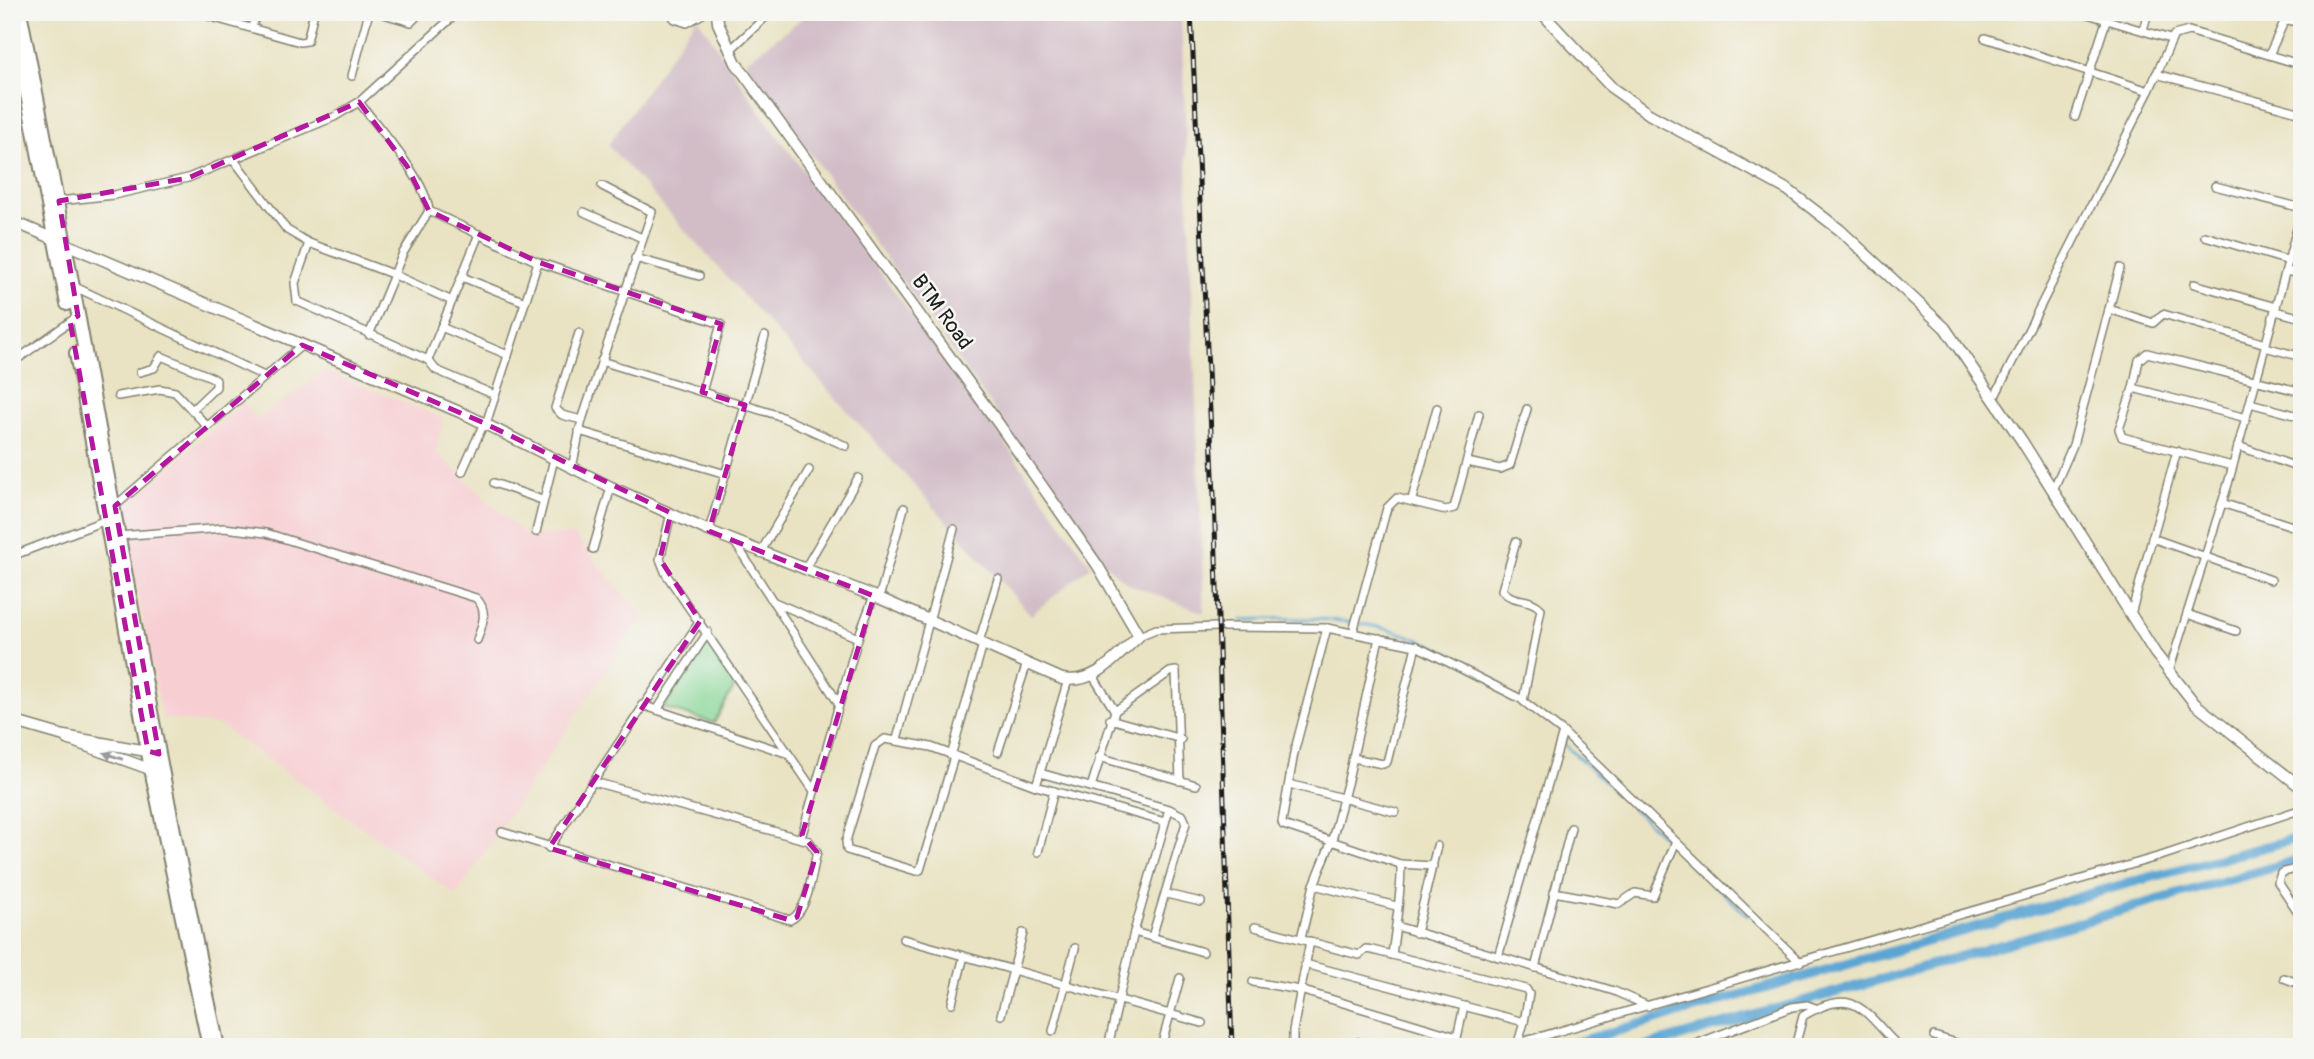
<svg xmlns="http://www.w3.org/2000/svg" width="2314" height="1059" font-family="Pangolin,sans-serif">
<rect width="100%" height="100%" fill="#f6f6f2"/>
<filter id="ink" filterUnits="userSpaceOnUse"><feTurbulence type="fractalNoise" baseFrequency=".0143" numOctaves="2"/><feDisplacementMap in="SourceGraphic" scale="14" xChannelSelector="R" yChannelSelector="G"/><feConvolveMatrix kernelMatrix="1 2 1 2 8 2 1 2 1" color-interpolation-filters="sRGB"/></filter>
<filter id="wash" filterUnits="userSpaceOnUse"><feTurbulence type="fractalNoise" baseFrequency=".00686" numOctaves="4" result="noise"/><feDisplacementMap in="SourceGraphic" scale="28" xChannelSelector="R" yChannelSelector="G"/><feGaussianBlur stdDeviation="1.57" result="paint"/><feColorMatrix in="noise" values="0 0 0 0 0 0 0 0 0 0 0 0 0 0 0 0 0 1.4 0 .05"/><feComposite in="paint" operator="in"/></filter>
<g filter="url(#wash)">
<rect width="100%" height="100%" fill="#e9e3c3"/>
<path fill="#f7cfd3" d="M325,371l118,47 -7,34 90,84 48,-1 68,82 -186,278 -235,-169 -59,-8 -40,-208 121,-108 14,18z"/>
<g fill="#d2bdc7">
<path d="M810,12h371l23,601 -76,-29 -24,-21 -359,-501z"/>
<path d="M697,17l70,105 191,254 133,190 -60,49 -423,-470z"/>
</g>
<path fill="#86d695" stroke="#517958" stroke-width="2" d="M707,642l29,42 -22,39 -50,-15z"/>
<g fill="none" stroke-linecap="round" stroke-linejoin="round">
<g stroke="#5ba5d3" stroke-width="2.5">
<path d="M1242,620c98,-6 172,2 253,62"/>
<path d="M1562,742l109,102"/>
<path d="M1676,849l72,67"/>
</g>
<g stroke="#5ba5d3" stroke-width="10">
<path d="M1561,1047l564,-163 177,-47"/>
<path d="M1644,1047l658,-188"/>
</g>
</g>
</g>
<g filter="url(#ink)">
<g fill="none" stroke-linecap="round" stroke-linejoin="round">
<g stroke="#828070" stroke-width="10">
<g id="street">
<path d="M95,12l15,4"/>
<path d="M194,12l106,30 7,-1 7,-29"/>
<path d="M377,12l34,10 10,-10"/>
<path d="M669,12l6,7 12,4 19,-11"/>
<path d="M2081,12l89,27"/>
<path d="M252,28l4,-16"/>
<path d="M2143,30l5,-18"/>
<path d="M1985,38l164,53"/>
<path d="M729,51l42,-39"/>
<path d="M2269,55l15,-33 18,-3"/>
<path d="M2156,74l146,39"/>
<path d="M352,76l17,-64"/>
<path d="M359,102c20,27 67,77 70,109l109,51 183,62 -19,68"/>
<path d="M2075,117l34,-105"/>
<path d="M234,160l53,70 22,13 86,32 57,26"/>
<path d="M2215,186l87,22"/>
<path d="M59,201l55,-6 74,-17 146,-61 25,-15 99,-90"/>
<path d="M584,212l58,26"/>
<path d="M2205,236l84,25"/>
<path d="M309,243l-14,40 2,18 131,59 8,10 59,25"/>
<path d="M635,258l64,18"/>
<path d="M2287,271l15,4"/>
<path d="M462,277l63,25"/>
<path d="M2194,284l82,23"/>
<path d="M73,286l191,90"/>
<path d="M2109,309l44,14 10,-9 103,30"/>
<path d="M2275,311l27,7"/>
<path d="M441,327l67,28"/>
<path d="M579,333l-24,75 7,7 20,5"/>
<path d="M369,335l34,-82 26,-42"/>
<path d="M2265,347l37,10"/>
<path d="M428,360l51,-126"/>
<path d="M601,361l176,54 69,31"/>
<path d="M12,363l66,-47"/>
<path d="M140,372l14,-4 7,-12 50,21 5,3v7l-23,22"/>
<path d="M2133,388l6,-28 8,-7 155,39"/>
<path d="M118,396l42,-7 15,3 32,34"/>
<path d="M1993,400l156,-309 25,-56 15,-4 113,34"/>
<path d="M2250,403l52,14"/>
<path d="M486,424l52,-162"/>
<path d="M579,431l147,43"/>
<path d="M2238,446l64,23"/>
<path d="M1467,462l33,7 10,-4 17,-56"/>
<path d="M2232,466l-110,-29 -3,-8 14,-41 113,30"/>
<path d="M572,468l10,-48 70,-208 -50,-26"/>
<path d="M462,472l22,-49"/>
<path d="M494,483l48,17"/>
<path d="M2053,490l20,-45 47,-177"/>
<path d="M1412,499l25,-91"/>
<path d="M2222,503l70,23"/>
<path d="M115,506l187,-161"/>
<path d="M671,513l-11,46 6,15 148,217"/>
<path d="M709,531l56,-195"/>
<path d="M536,532l18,-73"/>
<path d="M118,536l106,-8 42,5 210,65c13,13 6,27 1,42"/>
<path d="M2152,538l119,42"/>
<path d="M734,541l105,163"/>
<path d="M1516,542l-14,48c10,13 29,7 39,19l-18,92 40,31 237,230"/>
<path d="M593,549l18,-62"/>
<path d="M760,553l49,-83"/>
<path d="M12,556l94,-36"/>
<path d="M804,570l54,-92"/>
<path d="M879,598l25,-90"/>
<path d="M772,601l86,37"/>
<path d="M2131,614l46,-163"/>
<path d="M2187,614l49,17"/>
<path d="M1224,627l103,1 89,18 107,54"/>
<path d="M1327,628l-33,125 -12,69 1,3 117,39c4,8 -6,76 -8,91"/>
<path d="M1353,632l34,-124 10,-10 49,12 8,-2 25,-94"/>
<path d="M1139,636l17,-7 62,-2"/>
<path d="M979,642l19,-63"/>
<path d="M2169,671l59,-187 74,-274"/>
<path d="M642,705l144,48"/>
<path d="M657,710l51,-78"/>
<path d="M1115,711l55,-39 6,-1 4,110"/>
<path d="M1110,719l71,20"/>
<path d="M897,739l57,-210"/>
<path d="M998,752l29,-89"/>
<path d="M951,756l32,-112"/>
<path d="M954,757l-34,113 -4,1 -69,-21 -1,-9 29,-95 10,-7 46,8 105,39 129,36"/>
<path d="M1099,757l97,28"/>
<path d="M1353,758l30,6 4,-2 29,-116"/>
<path d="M1040,773l129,36 14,7 3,7 -34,114"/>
<path d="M1289,784l106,28"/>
<path d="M1036,786l32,-106"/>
<path d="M1091,787l24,-76 -22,-35"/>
<path d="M502,832l288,88c19,-9 22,-49 27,-68l-8,-11 -215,-59"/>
<path d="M801,838l57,-200 16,-42"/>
<path d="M549,848l151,-227"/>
<path d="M1038,852l16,-61"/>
<path d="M1400,864l33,2"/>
<path d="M2302,867l-21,6 -3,9 24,36"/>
<path d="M1314,885l82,21"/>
<path d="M1554,892l65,12 16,-11 18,3 22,-52"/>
<path d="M1166,894l35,8"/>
<path d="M1396,926l218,65 34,15"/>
<path d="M1255,927l104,28 7,-6 6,1 154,39 3,5 -5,28"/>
<path d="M1134,932l69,20"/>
<path d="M1416,933l21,-87"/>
<path d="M1301,938l13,-53 18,-45 16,-60 31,-142"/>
<path d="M903,939l299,84"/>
<path d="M1498,957l65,-225"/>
<path d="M1305,964l219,58 -6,21"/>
<path d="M1535,968l36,-140"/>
<path d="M2284,978l18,7"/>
<path d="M1253,982l47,8 157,47"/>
<path d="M952,1003l12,-47"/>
<path d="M1001,1015l22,-82"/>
<path d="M1053,1031l22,-83"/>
<path d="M1934,1036l35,11"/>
<path d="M1358,1042v5"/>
<path d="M1108,1047l26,-115 35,-123"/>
<path d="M1161,1047l19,-69"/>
<path d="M1293,1047v-16l17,-90"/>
<path d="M1455,1047l9,-41"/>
<path d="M1505,1047l659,-192 138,-46"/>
<path d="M1688,1047l104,-40 15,-2 11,4"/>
<path d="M1795,1047l8,-31c53,-31 60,-5 96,31"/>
</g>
</g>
<g stroke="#828070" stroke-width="13">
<g id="secondary">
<path d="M1541,12l71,76 37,26 139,76 52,40 105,98 77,113 133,212 40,51 107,84"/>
<path d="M12,221l457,195 142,71 98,44 170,67 183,81c33,6 54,-22 77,-43l-41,-70 -100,-143 -262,-360 -18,-40 -1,-11"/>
<path d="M12,721l52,15 88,16"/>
<path d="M67,739l88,32"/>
</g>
</g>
<g stroke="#828070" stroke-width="16">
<g id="highway">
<path d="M20,12c70,344 124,691 198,1035"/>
<path d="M12,16l55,288"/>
<path d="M76,353l75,416 58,278"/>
</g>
</g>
<use href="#street" stroke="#fff" stroke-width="7"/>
<use href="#secondary" stroke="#fff" stroke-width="10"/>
<use href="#highway" stroke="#fff" stroke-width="12"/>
<g stroke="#1c1c1c" stroke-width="5">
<path id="rail" d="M1191,12l23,484 18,551"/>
</g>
<use href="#rail" stroke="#f6f6f2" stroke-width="2.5" stroke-dasharray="8" stroke-linecap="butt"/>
</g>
<defs><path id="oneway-solid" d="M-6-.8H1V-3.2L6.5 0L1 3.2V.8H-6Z" transform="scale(1.75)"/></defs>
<use fill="#999" href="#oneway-solid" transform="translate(113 756) rotate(-161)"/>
</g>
<path fill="none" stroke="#b5179e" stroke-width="5" stroke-dasharray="14 9" stroke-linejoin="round" d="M359,102l48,64 22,45 109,51 183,62 -19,68 43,13 -36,126 165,65 -72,239 15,17 -20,65 -7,3 -241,-72 151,-227 -40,-62 11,-46 -187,-90 -182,-78 -187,161 44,248 -11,-3 -78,-430 8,-5 -19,-115 129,-23z"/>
<g text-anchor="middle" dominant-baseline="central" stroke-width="5" stroke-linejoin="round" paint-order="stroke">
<g font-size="21" fill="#1c1c1c" stroke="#f6f6f2">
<text transform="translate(942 312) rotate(54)">BTM Road</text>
</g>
</g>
<rect width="2314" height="1059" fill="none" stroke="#f6f6f2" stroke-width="42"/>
</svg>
